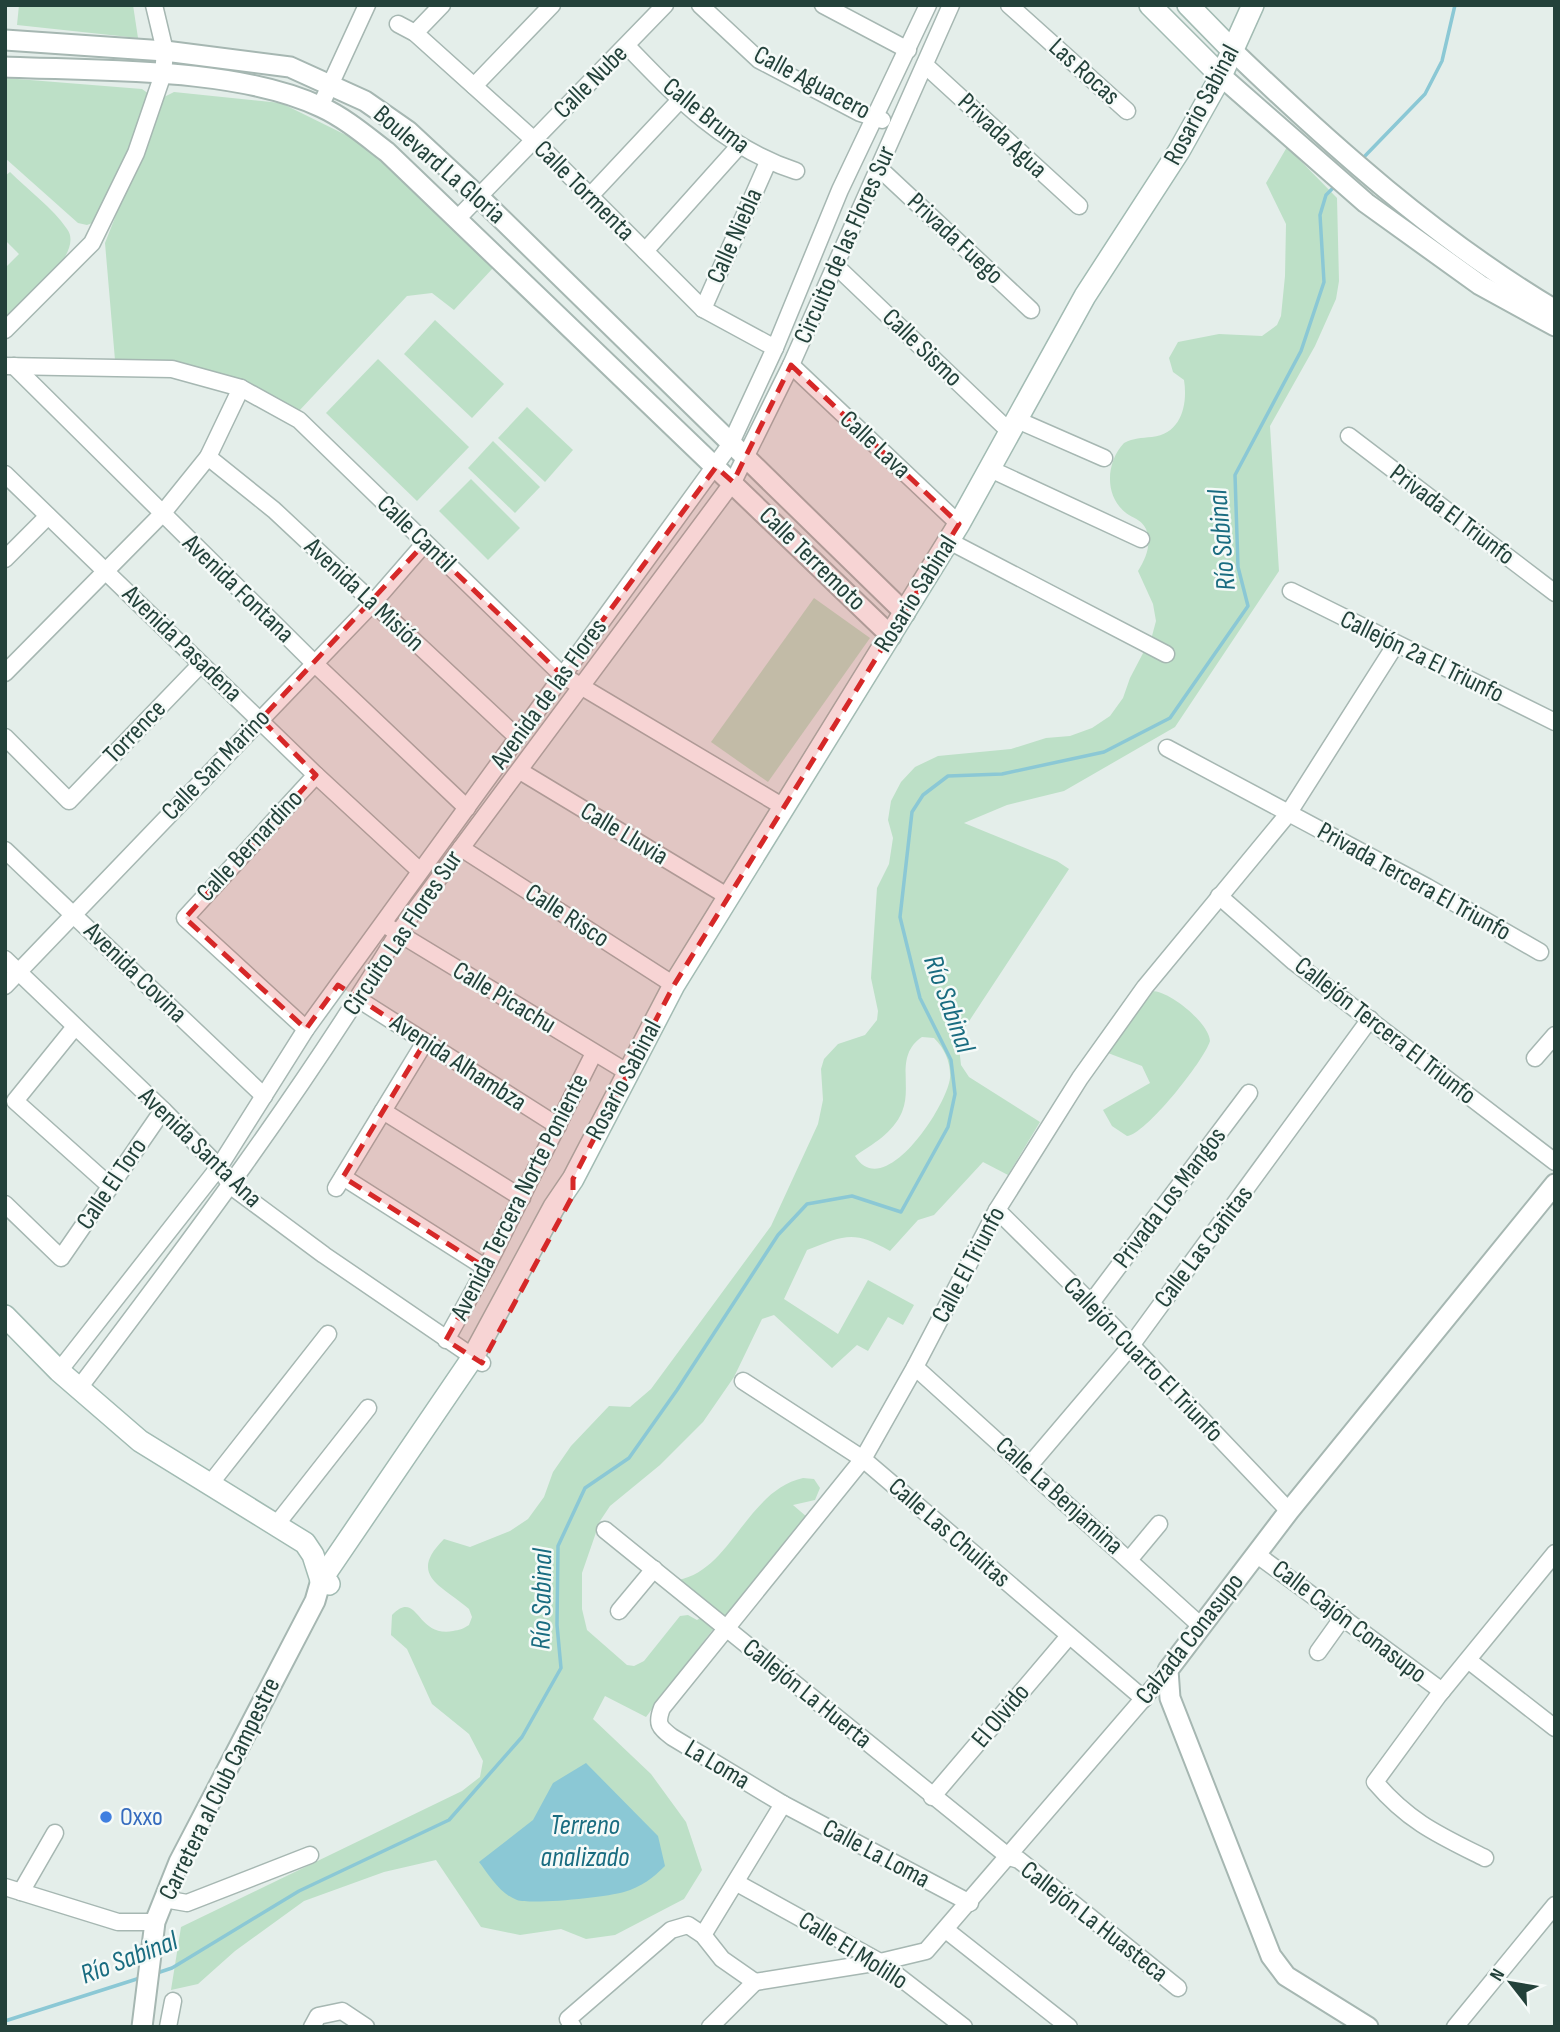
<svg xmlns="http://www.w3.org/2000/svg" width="1560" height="2032" font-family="'Sofia Sans Condensed',sans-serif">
<rect width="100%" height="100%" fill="#e4eeea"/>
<g fill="#bde0c7" fill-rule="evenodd">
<path d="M19,5h114l5,33 -121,-13z"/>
<path d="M5,78l137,11 7,5 1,7 -55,121 -8,3 -9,-2 -73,-65z"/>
<path d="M174,92l107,11 67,33 25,16 120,116 -39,42 -22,-17 -25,3 -109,116c-60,-37 -112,-48 -183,-52l-10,-117 57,-145z"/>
<path d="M1287,147l50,51 2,83 -3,18 -21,47 -45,80 9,145 -104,156 -111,64 -57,14 -43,18 93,38 12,8 -111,169 3,27 8,12 71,45 -32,53 -25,-13 -49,53 -16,5 -28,31c-36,-21 -45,-16 -83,-1l-23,49 54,35 30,-54 46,25 -11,20 -15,-8 -20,34 -11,-6 -25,23 -58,-53 -12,4 -28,58 -31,45 -43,43 -50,41 -10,15 -18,52v36l5,21 40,35 7,1 10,-5 36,-45 8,-1 9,5 5,-3 15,7 -71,93 -41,-21 -12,23 58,55 35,48 16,48 -18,29 -69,36 -29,4 -25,-10 -41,6 -39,-8 -45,-67 -52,12 -80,29 -69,50 -37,33 -27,6 10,-63 281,-136 18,-14 3,-16 -14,-27 -37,-30 -25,-55 -16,-14 1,-20c26,-27 24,23 61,16 6,-1 10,-2 16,-6l3,-8 -3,-8c-27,-24 -62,-33 -25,-70l26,8 40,-16 18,-12 16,-22 9,-25 18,-26 38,-40 21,1 21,-18 120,-163 47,-102 5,-24 -2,-31 3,-10 14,-15 27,-9 12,-15 1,-9 -7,-33 6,-90 12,-24 4,-26 -5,-18 3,-19 10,-19 14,-15 23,-11 73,-7 35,-11 24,-2 22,-8 18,-12 13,-18 7,-20 22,-42 4,-15 -3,-17 -15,-33c8,-13 14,-27 8,-42 -4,-8 -10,-10 -17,-14 -25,-16 -24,-52 -5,-72 10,-5 17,-5 28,-6 29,-3 36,-32 32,-57l-11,-8 -4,-14 9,-16 41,-8 43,2 15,-11 4,-9 4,-40 1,-52 -20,-41zM922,1037l12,1c11,11 17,25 16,40 -3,28 -66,125 -95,78 18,-12 38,-23 47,-44 11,-26 -8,-56 20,-75z"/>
<path d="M10,172c18,18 43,36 57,57 19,25 -45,74 -62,92v-53l14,-14 -14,-14v-64z"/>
<path d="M435,320l69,64 -32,34 -68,-64z"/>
<path d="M378,359l91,88 -52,54 -91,-88z"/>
<path d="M527,407l46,43 -28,32 -47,-44z"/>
<path d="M493,441l47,46 -25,26 -47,-45z"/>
<path d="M471,479l49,49 -32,32 -49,-49z"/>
<path d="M814,598l56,40 -102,144 -57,-40z"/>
<path d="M1151,991c18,-1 58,32 59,50 -6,20 -65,94 -83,95l-15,-10 -9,-16 47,-27 -8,-17 -34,-13 36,-57z"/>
<path d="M803,1478l11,1 6,9 -5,12 -22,5 14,12 -81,102 -48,-39c54,-10 68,-89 125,-102z"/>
</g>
<path fill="#8bc8d5" d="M586,1763l72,73 7,30c-12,12 -24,21 -41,26 -17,5 -91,13 -107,8 -17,-6 -28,-25 -38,-38l54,-42 20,-37z"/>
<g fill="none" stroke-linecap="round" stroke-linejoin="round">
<g stroke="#8bc8d5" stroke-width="3.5">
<path d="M1362,159l63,-65 17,-33 13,-56"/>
<path d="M154,1974l18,-6 127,-77 150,-71 73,-83 39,-69 -4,-43 1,-79 27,-58 44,-30 48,-68 101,-155 29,-31 45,-8 49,16 47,-85 7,-33 -4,-34 -31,-62 -20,-81 12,-105 11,-17 25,-19 54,-2 102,-22 66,-34 78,-112 -10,-39 -3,-92 66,-124 23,-69 -4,-67 6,-20 11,-11"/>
<path d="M5,2021l135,-43"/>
</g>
<g stroke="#a6b7b2" stroke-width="19">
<g id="minor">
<path d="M700,5l59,55 101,53 22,7"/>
<path d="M823,5l85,45"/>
<path d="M1009,5l118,106"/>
<path d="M398,24l17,9 119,107 169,169 72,39"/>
<path d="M415,33l27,-28"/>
<path d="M627,46c50,52 98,102 169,125"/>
<path d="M925,65l154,141"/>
<path d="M474,86l78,-81"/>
<path d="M320,107l47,-102"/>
<path d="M879,168l152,142"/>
<path d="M590,196l90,-96"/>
<path d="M457,219l208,-214"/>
<path d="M645,251l94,-105"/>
<path d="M836,266l173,165"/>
<path d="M703,309l65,-147"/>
<path d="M5,330l87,-87 44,-90 27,-79 2,-23 -11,-46"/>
<path d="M791,365l168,159"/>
<path d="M5,366l167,3 69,19 58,32 263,255 220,131"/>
<path d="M14,366l300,297 153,145"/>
<path d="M1015,419l89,39"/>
<path d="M1349,436l206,157"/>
<path d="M208,457l66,53 244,228"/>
<path d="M988,468l153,71"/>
<path d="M5,474l311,301 104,96"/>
<path d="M949,541l217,113"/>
<path d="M5,559l43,-43"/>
<path d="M1291,591l264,131"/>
<path d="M5,673l157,-159 46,-57 33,-69"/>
<path d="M5,737l64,64 132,-137"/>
<path d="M1167,748l260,139 113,65"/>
<path d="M520,771l207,125"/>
<path d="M461,848l213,137"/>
<path d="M5,850l259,246"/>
<path d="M1219,896l75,66 261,200"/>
<path d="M390,928l237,144"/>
<path d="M5,959l158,151 56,57 12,19 93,69 158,108"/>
<path d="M5,986l367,-382 53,-61"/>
<path d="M358,999l200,127"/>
<path d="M74,1028l-59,73 95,85"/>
<path d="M306,1029l-121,-111 131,-143"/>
<path d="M1535,1058l20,-23"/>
<path d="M383,1111l139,87"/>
<path d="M343,1177l143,91"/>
<path d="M336,1188l89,-146"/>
<path d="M5,1204l56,54 102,-148"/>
<path d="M997,1210l94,93 198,208"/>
<path d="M1091,1303l158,-210"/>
<path d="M446,1340l40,-72 108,-215"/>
<path d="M915,1367l286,259"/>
<path d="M59,1371l160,-204 87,-138 424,-584 45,-97 65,-158 88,-185"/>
<path d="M743,1381l120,78 281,240"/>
<path d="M79,1388c112,-148 223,-296 319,-455l335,-451 58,-117 160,-360"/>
<path d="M1028,1467l102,-120 240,-328"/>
<path d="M210,1484l118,-150"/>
<path d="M276,1525l92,-117"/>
<path d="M605,1530l404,327 10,3 159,128"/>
<path d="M1256,1554l186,137"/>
<path d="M1129,1560l30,-36"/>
<path d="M619,1611l35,-42"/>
<path d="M1318,1652l25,-35"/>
<path d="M1468,1660l87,68"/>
<path d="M932,1797l137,-161"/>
<path d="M1485,1858c-46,-23 -76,-36 -110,-76l63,-86 117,-143"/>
<path d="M737,1883l143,79 84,65"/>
<path d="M5,1887l113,35h37"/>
<path d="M21,1892l34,-59"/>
<path d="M164,1899l23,4 123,-48"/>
<path d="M970,1903l-187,-99 -111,-67c-13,-10 -16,-13 -10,-29l201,-249 52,-92 82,-157 83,-132 65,-91 143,-173 108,-170"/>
<path d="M946,1930l123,97"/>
<path d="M703,1935l80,-131"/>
<path d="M755,1982l125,-20 46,-11 242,-281"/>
<path d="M168,2027l5,-26"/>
<path d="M312,2027l6,-11 24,-5 24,16"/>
<path d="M573,2027l-5,-8 103,-89 17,-5 15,10 19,24 33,23"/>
<path d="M710,2027l45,-45"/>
<path d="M1455,2027l100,-122"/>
</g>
</g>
<g stroke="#a6b7b2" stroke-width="23">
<g id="tertiary">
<path d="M5,40l160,11 125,16 75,34 43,30 71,66 426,416"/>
<path d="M1233,51c99,95 203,188 322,259"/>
<path d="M5,67c93,4 232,0 316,40 24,11 45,29 66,45l504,484"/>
<path d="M1221,76l145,127 114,82 75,41"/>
<path d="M142,2027l13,-105 24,-60 136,-261 6,-21"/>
<path d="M1368,2027l-82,-51 -15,-20 -101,-258 -2,-28 121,-159 266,-327"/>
</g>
</g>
<g stroke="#a2bbb3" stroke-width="24">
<g id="secondary">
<path d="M1150,5l71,71"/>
<path d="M1188,5l45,46"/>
<path d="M5,1316l54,55 81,70 165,102 8,12 8,25 8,4"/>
<path d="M321,1580l152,-223 81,-150 19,-28 101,-194 285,-461 126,-228 94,-145 42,-75 32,-71"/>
</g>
</g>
<use href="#minor" stroke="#fff" stroke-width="16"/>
<use href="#tertiary" stroke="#fff" stroke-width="19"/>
<use href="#secondary" stroke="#fff" stroke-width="21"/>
</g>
<path fill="#d62828" fill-opacity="0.2" stroke="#d62828" stroke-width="5" stroke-dasharray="14 9" stroke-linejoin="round" d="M791,365l168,159 -285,461 -101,194v16l-91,168 -36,-23 40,-72 -143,-91 82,-135 -87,-57 -32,44 -121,-111 131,-143 -55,-56 164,-176 137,132 154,-208 17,15z"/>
<circle fill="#3f7fe0" stroke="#f5faf8" stroke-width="2.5" cx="106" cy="1817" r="7"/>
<g text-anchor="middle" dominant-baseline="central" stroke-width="5" stroke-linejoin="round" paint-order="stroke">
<g font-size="26" fill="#23413a" stroke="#f5faf8">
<text transform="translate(1084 72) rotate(42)">Las Rocas</text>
<text transform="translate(591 82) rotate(-45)">Calle Nube</text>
<text transform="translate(812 83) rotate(28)">Calle Aguacero</text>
<text transform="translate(1202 105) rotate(-62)">Rosario Sabinal</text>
<text transform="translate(706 116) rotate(39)">Calle Bruma</text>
<text transform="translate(1002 136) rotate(43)">Privada Agua</text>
<text transform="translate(439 165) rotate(41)">Boulevard La Gloria</text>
<text transform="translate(584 191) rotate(45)">Calle Tormenta</text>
<text transform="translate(735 236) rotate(-66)">Calle Niebla</text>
<text transform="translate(955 239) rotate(43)">Privada Fuego</text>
<text transform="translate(845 245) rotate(-66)">Circuito de las Flores Sur</text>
<text transform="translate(922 348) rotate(44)">Calle Sismo</text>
<text transform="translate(875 445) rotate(43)">Calle Lava</text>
<text transform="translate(1452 515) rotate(37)">Privada El Triunfo</text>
<text transform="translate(416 534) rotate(44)">Calle Cantil</text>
<text transform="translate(812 559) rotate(44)">Calle Terremoto</text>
<text transform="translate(238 589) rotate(44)">Avenida Fontana</text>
<text transform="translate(916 594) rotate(-58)">Rosario Sabinal</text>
<text transform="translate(364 595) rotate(43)">Avenida La Misión</text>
<text transform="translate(182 644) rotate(44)">Avenida Pasadena</text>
<text transform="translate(1422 657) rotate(26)">Callejón 2a El Triunfo</text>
<text transform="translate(549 694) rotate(-54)">Avenida de las Flores</text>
<text transform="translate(135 732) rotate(-46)">Torrence</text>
<text transform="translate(216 765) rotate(-46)">Calle San Marino</text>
<text transform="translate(624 834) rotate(31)">Calle Lluvia</text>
<text transform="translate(250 846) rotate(-47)">Calle Bernardino</text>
<text transform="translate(1414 882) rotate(29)">Privada Tercera El Triunfo</text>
<text transform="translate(567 916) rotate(33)">Calle Risco</text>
<text transform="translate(403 933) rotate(-56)">Circuito Las Flores Sur</text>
<text transform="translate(135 973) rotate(44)">Avenida Covina</text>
<text transform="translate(504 998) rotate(31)">Calle Picachu</text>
<text transform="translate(1385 1031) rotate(38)">Callejón Tercera El Triunfo</text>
<text transform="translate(458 1063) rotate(33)">Avenida Alhambza</text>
<text transform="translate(624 1080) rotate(-62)">Rosario Sabinal</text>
<text transform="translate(200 1148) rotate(44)">Avenida Santa Ana</text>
<text transform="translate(112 1184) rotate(-56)">Calle El Toro</text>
<text transform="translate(520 1197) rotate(-63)">Avenida Tercera Norte Poniente</text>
<text transform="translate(1170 1198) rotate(-53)">Privada Los Mangos</text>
<text transform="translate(1204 1247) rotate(-53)">Calle Las Cañitas</text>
<text transform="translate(969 1265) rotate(-62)">Calle El Triunfo</text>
<text transform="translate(1143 1360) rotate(46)">Callejón Cuarto El Triunfo</text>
<text transform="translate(1059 1496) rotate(42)">Calle La Benjamina</text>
<text transform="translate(949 1533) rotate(41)">Calle Las Chulitas</text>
<text transform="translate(1349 1622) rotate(37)">Calle Cajón Conasupo</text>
<text transform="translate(1190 1639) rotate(-52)">Calzada Conasupo</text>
<text transform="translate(807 1694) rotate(39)">Callejón La Huerta</text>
<text transform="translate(1001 1716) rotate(-50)">El Olvido</text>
<text transform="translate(717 1765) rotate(31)">La Loma</text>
<text transform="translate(220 1789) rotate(-64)">Carretera al Club Campestre</text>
<text transform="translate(876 1854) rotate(28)">Calle La Loma</text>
<text transform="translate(1094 1922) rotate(38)">Callejón La Huasteca</text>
<text transform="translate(853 1951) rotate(32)">Calle El Molillo</text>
</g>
<g font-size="26" fill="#366cbe" stroke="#f5faf8" text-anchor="start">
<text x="120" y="1817">Oxxo</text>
</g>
<g font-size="28" font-style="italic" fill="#196c80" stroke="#f5faf8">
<text transform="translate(1222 540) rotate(-95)">Río Sabinal</text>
<text transform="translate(949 1004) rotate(70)">Río Sabinal</text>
<text transform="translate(542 1599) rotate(-89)">Río Sabinal</text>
<text x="585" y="1825">Terreno<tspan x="585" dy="32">analizado</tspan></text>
<text transform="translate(129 1958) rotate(-21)">Río Sabinal</text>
</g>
</g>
<rect width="1560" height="2032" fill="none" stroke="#23413a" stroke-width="14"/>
<g transform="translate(1511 1983) rotate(301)" stroke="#f5faf8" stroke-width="5" paint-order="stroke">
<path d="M0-5L12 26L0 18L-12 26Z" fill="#23413a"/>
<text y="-10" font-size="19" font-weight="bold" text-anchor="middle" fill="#23413a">N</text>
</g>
</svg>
